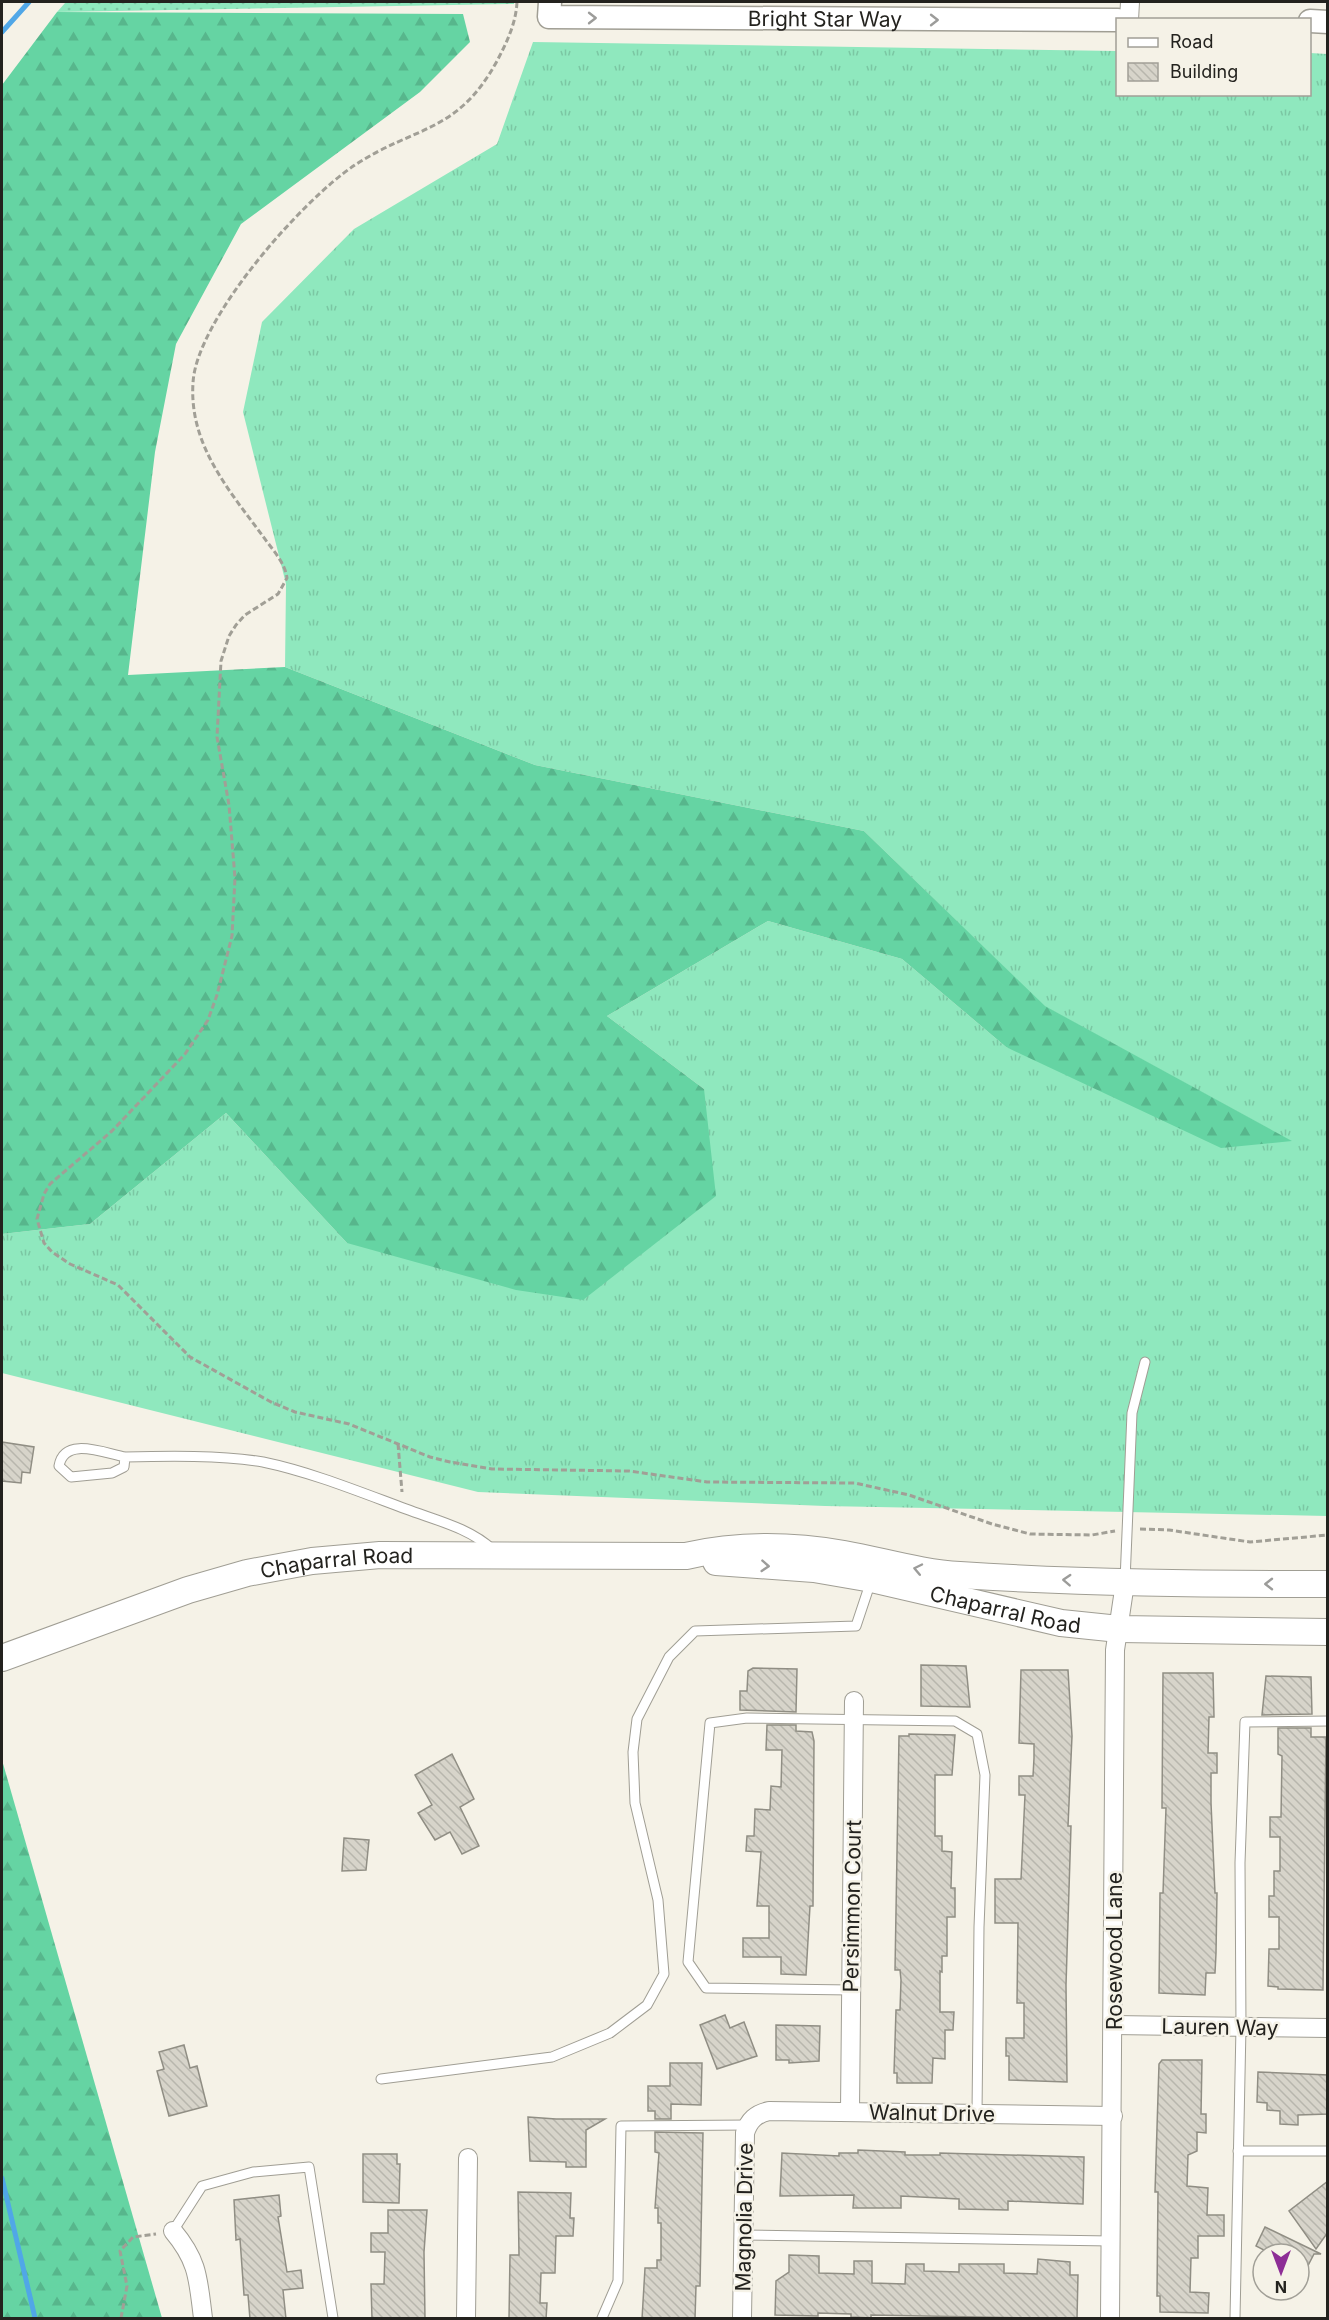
<svg xmlns="http://www.w3.org/2000/svg" width="1329" height="2320" font-family="Inter,sans-serif">
<defs>
<pattern id="grass-tufts" width="24" height="20" patternUnits="userSpaceOnUse" patternTransform="scale(1.5)"><rect width="24" height="20" fill="#8fe8be"/><path d="M3 7l-1-3M5 7V3M7 7l1-3M15 17l-1-3M17 17v-4M19 17l1-3" fill="none" stroke="#7bc7a3"/></pattern>
<pattern id="forest-firs" width="22" height="20" patternUnits="userSpaceOnUse" patternTransform="scale(1.5)"><rect width="22" height="20" fill="#65d4a3"/><path d="M5 1l3.5 6h-7zM16 11l3.5 6h-7z" fill="#57b68c"/></pattern>
<pattern id="park-dots" width="8" height="8" patternUnits="userSpaceOnUse" patternTransform="scale(1.5)"><rect width="8" height="8" fill="#8fe8be"/><path d="M2 2h.1M6 6h.1" fill="none" stroke="#7bc7a3" stroke-width="1.8" stroke-linecap="round"/></pattern>
<pattern id="building-back-hatch" width="6" height="6" patternUnits="userSpaceOnUse" patternTransform="scale(1.5)"><rect width="6" height="6" fill="#d7d4ca"/><path d="M-1 5l2 2M0 0l6 6M5-1l2 2" fill="none" stroke="#b8b6ad"/></pattern>
</defs>
<rect width="100%" height="100%" fill="#f5f2e7"/>
<path fill="url(#grass-tufts)" d="M533,42l584,9 1,43h192v-41l17,1v1462l-502,-10 -347,-14 -476,-119v-139l88,-10 136,-111 121,130 357,-154 -97,-73 161,-95 134,38 104,88 285,94 -247,-135 -180,-175 -329,-66 -250,-98 1,-83 -43,-172 19,-90 92,-93 143,-85z"/>
<g fill="url(#forest-firs)">
<path d="M57,12l406,2 7,28 -50,50 -179,132 -65,120 -21,108 -27,223 157,-8 250,98 329,66 181,175 247,135 -71,7 -215,-101 -104,-88 -134,-38 -161,95 97,73 12,107 -133,104 -67,-10 -169,-47 -121,-130 -136,111 -88,10v-1149z"/>
<path d="M2,1760l160,558h-160z"/>
</g>
<path fill="url(#park-dots)" d="M66,2h448v2l-457,8z"/>
<g fill="none" stroke-linecap="round" stroke-linejoin="round">
<g stroke="#50a7e7" stroke-width="5">
<path d="M2,32l27,-30"/>
<path d="M2,2178l33,140"/>
</g>
</g>
<g fill="url(#building-back-hatch)" stroke="#908e84" stroke-width="1.5">
<path d="M2,1442l32,5 -4,26 -8,-1 -1,11 -19,-2z"/>
<path d="M921,1665l45,1 4,41 -49,-1z"/>
<path d="M753,1668l44,1 -1,43 -56,-2v-19h7l1,-20z"/>
<path d="M1021,1670h47l4,66 -4,90h3l-5,159 1,97 -58,-2v-24h-3v-18h18v-35h-7l1,-80h-23v-44h26l4,-84h-6v-19h14l1,-18v-14l-15,-1z"/>
<path d="M1163,1673h50l1,44h-5l-1,36h9v20h-6v30l4,90h2l-1,60 -1,20h-9l-1,22 -46,-2 1,-100h3l3,-85h-4z"/>
<path d="M1266,1676l45,1 1,37 -50,1z"/>
<path d="M767,1725h29v6l16,1 2,9 -1,165h-3l-4,69 -25,-1v-17h-38v-19h26v-32h-12l4,-54 -15,-1 1,-15h7l1,-27 15,1 1,-24 10,1 1,-37h-16z"/>
<path d="M1278,1728h33v9h15l-3,253 -45,-1v-2l-10,-1 1,-37h10v-32h-10v-21h5v-25h6v-34h-10v-20h11l1,-61 -4,-2z"/>
<path d="M909,1734l46,1 -3,40h-17v61h7v15l10,1 -1,36h4v29h-8v39h-5v16l-2,-1v41h14l-1,18h-8v29l-12,-1 -1,25h-35v-10h-3l2,-63h4l1,-30 -1,-10h-5l4,-234h10z"/>
<path d="M452,1754l22,45 -14,8 19,39 -17,8 -12,-22 -15,8 -17,-27 14,-8 -17,-30z"/>
<path d="M344,1838l25,2 -3,30 -24,1z"/>
<path d="M725,2015l5,13 14,-6 13,34 -40,13 -17,-44z"/>
<path d="M776,2025l44,1 -1,35 -30,2v-3h-13z"/>
<path d="M184,2045l6,23 7,-2 10,40 -38,10 -12,-45 7,-2 -5,-17z"/>
<path d="M1162,2060h40l-1,54h5v19l-9,-1v19l-9,4 -1,31 21,2 -1,27h17v21h-26v22h-7l-1,34 19,1 -1,20 -48,-1v-16h-3l1,-104h-3l4,-128z"/>
<path d="M670,2063h32l-1,42 -30,-1v15h-16v-8h-7v-25h22z"/>
<path d="M1258,2072l70,3v39l-30,1v10l-18,-1v-13l-13,-1v-7l-10,-1z"/>
<path d="M528,2117l28,2h49l-19,11v37h-20v-5l-36,-1z"/>
<path d="M655,2132l48,1 -3,153h-4l-1,33h-53l3,-51h12v-8h4v-37h-3v-15h-3l4,-55 -4,-1z"/>
<path d="M858,2150l47,2v3h35v-2l144,4 -1,47 -75,-3v9l-49,-1v-10l-58,-3v12h-48l1,-13 -74,1 2,-43 57,3v-3h19z"/>
<path d="M363,2154h34v10h3l-1,39 -36,-1z"/>
<path d="M1328,2181v51l-12,17 -27,-38z"/>
<path d="M518,2192l53,1 -1,25h4l-1,18h-17l-1,37h-14l-1,30h7l-1,16h-37l1,-64h9z"/>
<path d="M279,2195l2,21 -3,1 9,55 14,-2 2,18 -20,2 3,29h-36l-2,-24h-4l-4,-56 -4,1 -2,-40z"/>
<path d="M388,2210h39l-3,42 1,67h-53l-1,-35h13l1,-32h-14v-19h17z"/>
<path d="M1265,2227l56,27h-7l-15,29v-29h-37l2,-4 -8,-4z"/>
<path d="M789,2255l30,1v17l35,1v-13h18v22l33,1 1,-20h18v7l35,1v-8h45v9l33,1 1,-15 32,3v13h8l-1,44 -206,-4v3l-20,-1v-3l-33,-1v3l-43,-1 1,-34 13,-9z"/>
</g>
<g fill="none" stroke-linecap="round" stroke-linejoin="round">
<g stroke="#a09e94" stroke-width="11">
<g id="service">
<path d="M125,1457c-21,-4 -61,-21 -66,9l12,11 41,-4 12,-6 1,-10c42,-1 96,-2 138,5 48,10 97,30 143,47 29,11 64,19 87,41"/>
<path d="M1125,1581l7,-168 13,-51"/>
<path d="M851,1990l-145,-2 -18,-26 22,-239 37,-5 208,3 22,13 8,41 -6,152 -2,186"/>
<path d="M381,2079l171,-22 58,-24 37,-28 17,-31 -6,-74 -23,-97 -2,-51 4,-33 32,-62 26,-26 161,-5 15,-45"/>
<path d="M1238,2151h90"/>
<path d="M173,2231l29,-45 51,-14 56,-5 24,151"/>
<path d="M743,2235l368,6"/>
<path d="M602,2318l16,-37 3,-155 127,-1"/>
<path d="M1235,2318l6,-291 -1,-164 5,-141 83,-1"/>
</g>
</g>
<g stroke="#a09e94" stroke-width="20">
<g id="minor">
<path d="M1129,20l1,-18"/>
<path d="M1113,2025l215,3"/>
<path d="M850,2111l4,-410"/>
<path d="M173,2231c26,31 25,49 30,87"/>
<path d="M466,2318l2,-160"/>
<path d="M742,2318l3,-185c4,-13 11,-19 24,-22l344,5"/>
<path d="M1110,2318l5,-668 10,-67"/>
</g>
</g>
<g stroke="#a09e94" stroke-width="25">
<g id="tertiary">
<path id="s1" d="M550,2l-1,15 569,3"/>
<path d="M1310,21l18,1"/>
</g>
</g>
<g stroke="#a09e94" stroke-width="28">
<g id="secondary">
<path id="s2" d="M716,1562l98,7 58,10 189,44 58,6 209,3"/>
<path id="s3" d="M2,1658l186,-68 59,-17 65,-12 68,-6 306,1c52,-12 106,-11 158,-2 39,7 77,19 116,21 122,8 245,9 368,9"/>
</g>
</g>
<g stroke="#a19f96" stroke-width="3" stroke-dasharray="6 3" stroke-linecap="butt">
<path d="M517,2c-1,21 -10,40 -20,59 -40,73 -81,64 -142,104 -53,35 -159,155 -162,218 -4,61 35,106 69,152 9,13 23,27 25,43l-9,16 -33,21 -9,10 -7,11 -8,25 -4,76 12,68 6,73 -3,58 -15,59 -9,25 -23,34 -73,77 -62,53 -6,10 -7,25 7,24 8,9 18,12 48,21 72,72 81,45 24,10 54,12 81,33 20,5 42,7 137,2 78,11 148,1 54,12 83,29 38,10 62,1 23,-4"/>
<path d="M398,1444l4,48"/>
<path d="M1140,1529l29,1 81,12 78,-7"/>
<path d="M121,2318l6,-32 -7,-35 13,-14 23,-3"/>
</g>
<use href="#service" stroke="#fff" stroke-width="9"/>
<use href="#minor" stroke="#fff" stroke-width="18"/>
<use href="#tertiary" stroke="#fff" stroke-width="22"/>
<use href="#secondary" stroke="#fff" stroke-width="26"/>
</g>
<defs><path id="oneway-chevron" d="M-2-3.5L2.5 0L-2 3.5" fill="none" stroke-width="1.6" stroke-linecap="round" stroke-linejoin="round" transform="scale(1.5)"/></defs>
<g stroke="#9c9c9a">
<use href="#oneway-chevron" transform="translate(592 18)"/>
<use href="#oneway-chevron" transform="translate(934 20)"/>
<use href="#oneway-chevron" transform="translate(765 1566) rotate(4)"/>
<use href="#oneway-chevron" transform="translate(918 1569) rotate(-168)"/>
<use href="#oneway-chevron" transform="translate(1067 1580) rotate(-177)"/>
<use href="#oneway-chevron" transform="translate(1269 1584) rotate(-180)"/>
</g>
<g text-anchor="middle" dominant-baseline="central" stroke-width="5" stroke-linejoin="round" paint-order="stroke">
<g font-size="21" fill="#23221e" stroke="#f5f2e7">
<text stroke="none"><textPath href="#s1" startOffset="291">Bright Star Way</textPath></text>
<text stroke="none"><textPath href="#s3" startOffset="350">Chaparral Road</textPath></text>
<text stroke="none"><textPath href="#s2" startOffset="294">Chaparral Road</textPath></text>
<text transform="translate(852 1906) rotate(-89)">Persimmon Court</text>
<text transform="translate(1114 1951) rotate(-90)">Rosewood Lane</text>
<text transform="translate(1220 2027) rotate(1)">Lauren Way</text>
<text transform="translate(932 2113) rotate(1)">Walnut Drive</text>
<text transform="translate(744 2217) rotate(-89)">Magnolia Drive</text>
</g>
</g>
<rect width="1329" height="2320" fill="none" stroke="#23221e" stroke-width="6"/>
<rect x="1116" y="18" width="195" height="78" fill="#f5f2e7" stroke="#a19f97" stroke-width="1.5"/>
<rect x="1128" y="38" width="30" height="9" fill="#ffffff" stroke="#a19f97" stroke-width="1.5"/>
<text x="1170" y="48" font-size="18" fill="#23221e">Road</text>
<rect x="1128" y="63" width="30" height="18" fill="url(#building-back-hatch)" stroke="#a19f97" stroke-width="1.5"/>
<text x="1170" y="78" font-size="18" fill="#23221e">Building</text>
<g transform="translate(1281 2272) rotate(180)"><circle r="28" fill="#f5f2e7" stroke="#a19f97" stroke-width="1.5"/>
<path d="M0-4.5L10 22L0 15L-10 22Z" fill="#8d2d96"/>
<text y="-9" font-size="16" font-weight="bold" text-anchor="middle" fill="#23221e">N</text>
</g>
</svg>
